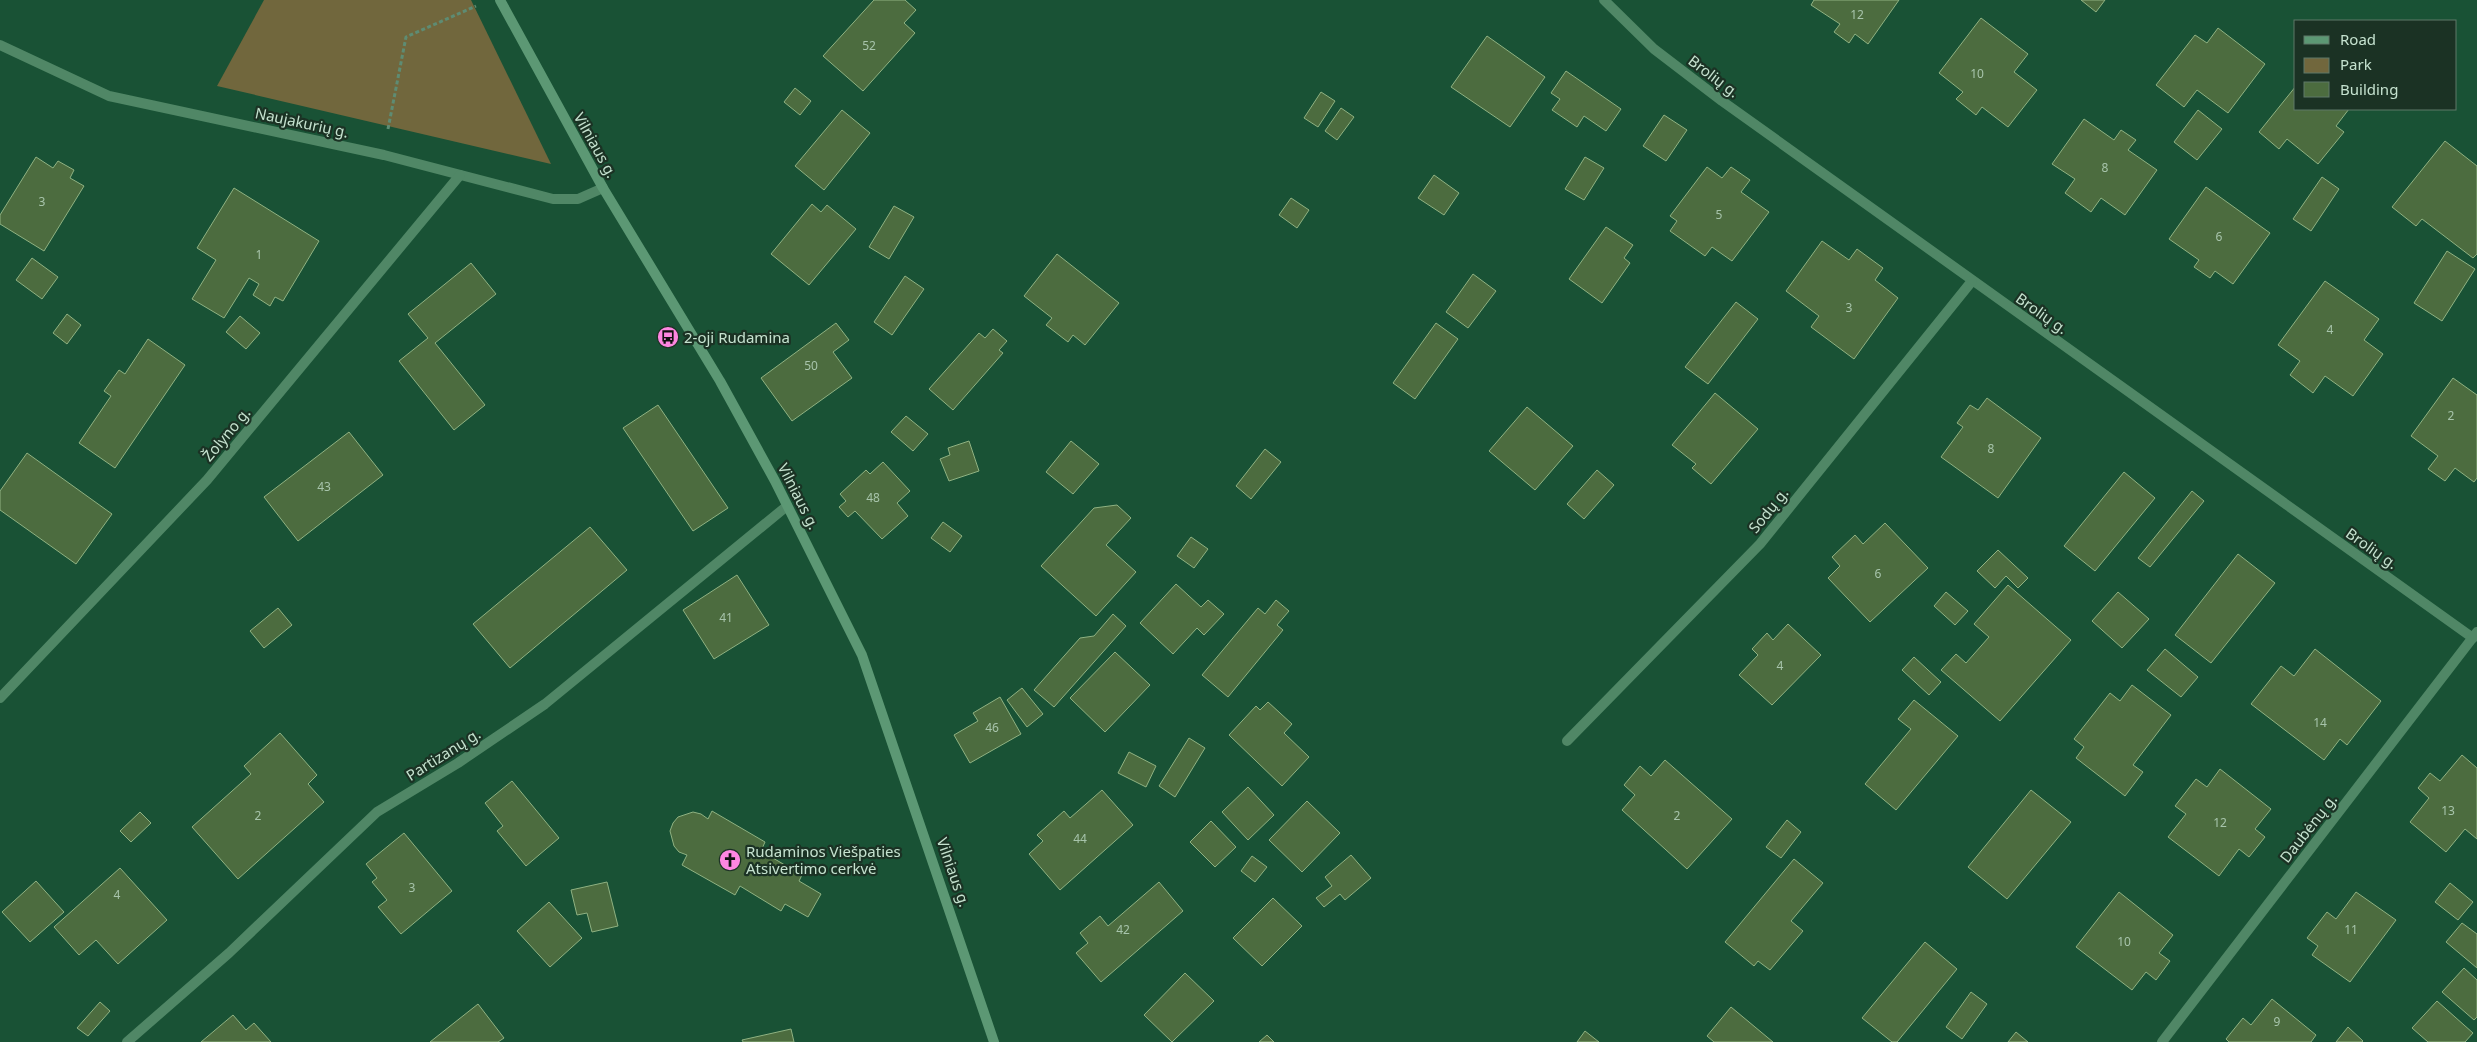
<svg xmlns="http://www.w3.org/2000/svg" width="2477" height="1042" font-family="'Noto Sans',sans-serif">
<rect width="100%" height="100%" fill="#195235"/>
<path fill="#71673d" d="M264,0h207l80,164 -334,-78z"/>
<g fill="#4c6c3f" stroke="#8fb282">
<path d="M874,0h31l11,10 -12,13 11,10 -52,58 -40,-35z"/>
<path d="M1814,0h85l-31,44 -13,-10 -6,9 -15,-11 6,-8 -29,-19z"/>
<path d="M2081,0h24l-9,12z"/>
<path d="M1981,18l47,36 -14,18 23,18 -29,37 -26,-20 -6,8 -20,-16 7,-7 -24,-19z"/>
<path d="M2218,28l47,36 -37,49 -31,-23 -13,17 -28,-22 39,-50 12,8z"/>
<path d="M1487,36l58,41 -35,50 -59,-40z"/>
<path d="M1566,71l55,38 -15,22 -22,-15 -7,11 -25,-17 8,-11 -9,-6z"/>
<path d="M2296,86v23h53l-13,17 8,6 -26,32 -31,-25 -8,10 -20,-17z"/>
<path d="M795,88l16,13 -11,14 -16,-13z"/>
<path d="M1321,92l14,9 -17,26 -14,-9z"/>
<path d="M1341,108l13,9 -17,23 -12,-9z"/>
<path d="M842,110l28,23 -46,57 -29,-24z"/>
<path d="M2198,110l24,19 -25,31 -23,-18z"/>
<path d="M1664,115l23,15 -21,31 -23,-15z"/>
<path d="M2084,119l30,21 7,-10 15,10 -8,10 29,20 -32,45 -24,-17 -10,14 -26,-19 10,-14 -23,-15z"/>
<path d="M2445,141l32,25v88l-4,4 -51,-39 -6,7 -24,-19z"/>
<path d="M36,157l17,11 5,-7 16,9 -4,8 14,8 -40,65 -44,-27v-9z"/>
<path d="M1585,157l19,11 -20,32 -19,-11z"/>
<path d="M1707,167l15,11 9,-11 19,13 -9,12 28,20 -37,49 -20,-14 -7,9 -35,-25 7,-10 -7,-5z"/>
<path d="M1434,175l25,18 -15,22 -26,-17z"/>
<path d="M2322,177l17,12 -28,42 -18,-12z"/>
<path d="M2206,187l64,46 -37,51 -18,-13 -5,7 -16,-11 5,-7 -30,-21z"/>
<path d="M234,188l85,53 -36,60 -8,-4 -5,9 -17,-11 6,-11 -10,-6 -25,40 -32,-19 24,-39 -19,-12z"/>
<path d="M1291,198l18,12 -12,18 -18,-13z"/>
<path d="M812,204l9,8 6,-7 29,24 -47,56 -38,-31z"/>
<path d="M894,206l20,11 -25,42 -20,-12z"/>
<path d="M1606,227l27,18 -9,13 6,5 -28,40 -33,-24z"/>
<path d="M1822,241l27,19 8,-11 26,19 -8,12 23,18 -44,61 -43,-32 8,-11 -33,-25z"/>
<path d="M2447,251l28,18 -33,52 -28,-18z"/>
<path d="M1057,254l62,49 -34,42 -12,-10 -5,7 -22,-17 6,-7 -28,-22z"/>
<path d="M32,258l26,19 -16,22 -26,-19z"/>
<path d="M471,263l25,31 -61,49 50,62 -31,25 -55,-69 29,-23 -20,-24z"/>
<path d="M1473,274l23,17 -28,37 -22,-16z"/>
<path d="M905,276l19,13 -32,46 -18,-13z"/>
<path d="M2325,281l54,38 -15,21 19,14 -30,42 -28,-20 -12,17 -23,-18 10,-14 -22,-16z"/>
<path d="M1736,302l22,17 -50,65 -23,-17z"/>
<path d="M67,314l14,11 -14,19 -14,-11z"/>
<path d="M240,316l20,17 -14,16 -20,-17z"/>
<path d="M836,323l13,17 -16,12 19,26 -60,43 -31,-43z"/>
<path d="M1436,323l22,16 -43,60 -22,-16z"/>
<path d="M993,329l14,12 -8,9 4,3 -50,57 -24,-21 50,-56 6,5z"/>
<path d="M148,339l37,26 -70,103 -36,-25 32,-47 -7,-5 15,-21 6,4z"/>
<path d="M2453,378l24,17v83l-3,4 -19,-14 -10,13 -17,-12 10,-13 -27,-20z"/>
<path d="M1715,393l43,36 -47,55 -19,-16 4,-4 -24,-19z"/>
<path d="M1987,398l54,40 -43,60 -57,-41 22,-30 -6,-4 13,-18 8,5z"/>
<path d="M658,405l70,103 -35,23 -70,-103z"/>
<path d="M1527,407l46,39 -38,44 -46,-39z"/>
<path d="M906,416l22,18 -15,17 -22,-19z"/>
<path d="M349,432l34,43 -85,66 -34,-44z"/>
<path d="M969,441l10,30 -30,10 -9,-22 10,-4 -2,-7z"/>
<path d="M1071,441l28,23 -26,30 -27,-22z"/>
<path d="M1265,449l16,13 -30,37 -15,-13z"/>
<path d="M27,453l85,61 -36,50 -76,-54v-19z"/>
<path d="M883,462l27,29 -13,12 11,13 -26,23 -27,-28 -7,6 -9,-10 7,-6 -6,-7 26,-24 4,4z"/>
<path d="M1597,470l17,15 -30,34 -17,-15z"/>
<path d="M2124,472l31,26 -60,73 -31,-25z"/>
<path d="M2192,491l12,10 -54,66 -12,-9z"/>
<path d="M1117,505l14,13 -25,27 30,27 -40,44 -55,-50 53,-58z"/>
<path d="M943,522l19,14 -12,16 -19,-14z"/>
<path d="M1885,523l43,45 -58,54 -42,-44 12,-12 -8,-9 23,-22 8,9z"/>
<path d="M590,527l37,43 -117,98 -37,-44z"/>
<path d="M1191,537l17,12 -14,19 -17,-12z"/>
<path d="M1998,550l30,28 -10,10 -12,-12 -11,12 -18,-17z"/>
<path d="M2238,554l37,29 -64,80 -36,-28z"/>
<path d="M737,575l32,50 -55,34 -31,-49z"/>
<path d="M1176,584l25,23 7,-7 16,14 -20,21 -7,-7 -24,26 -33,-31z"/>
<path d="M2008,585l63,55 -71,81 -59,-51 15,-16 10,9 23,-26 -15,-13z"/>
<path d="M1946,592l22,19 -13,14 -21,-19z"/>
<path d="M2118,592l31,27 -27,29 -30,-27z"/>
<path d="M1276,600l13,11 -12,14 6,5 -55,67 -26,-22 56,-67 7,6z"/>
<path d="M278,608l14,17 -28,23 -14,-17z"/>
<path d="M1113,614l13,12 -72,81 -20,-17 46,-52 14,-2z"/>
<path d="M1788,624l33,31 -49,50 -33,-30 19,-20 -6,-6 15,-16 6,7z"/>
<path d="M2165,649l33,28 -17,20 -34,-27z"/>
<path d="M2315,649l66,52 -34,44 -7,-6 -16,21 -73,-56 30,-38 13,10z"/>
<path d="M1115,652l35,33 -45,47 -35,-34z"/>
<path d="M1914,657l27,25 -12,13 -27,-25z"/>
<path d="M2132,685l39,30 -38,50 10,7 -18,24 -49,-38 8,-11 -10,-8 36,-46 10,8z"/>
<path d="M1022,688l21,26 -16,13 -20,-27z"/>
<path d="M1000,697l21,37 -51,29 -16,-28 24,-14 -5,-8z"/>
<path d="M1914,700l44,36 -62,74 -31,-26 46,-55 -13,-10z"/>
<path d="M1268,702l24,22 -8,9 25,24 -27,29 -53,-51 27,-29 4,4z"/>
<path d="M280,733l37,42 -9,9 16,18 -86,77 -46,-52 59,-53 -7,-8z"/>
<path d="M1189,738l16,10 -30,49 -16,-11z"/>
<path d="M1129,752l27,14 -10,21 -28,-14z"/>
<path d="M2462,755l15,13v71l-12,-10 -19,23 -36,-30 19,-24 -11,-10 12,-15 10,8z"/>
<path d="M1665,760l67,59 -45,50 -65,-59 13,-15 -11,-10 16,-19 11,10z"/>
<path d="M2220,769l51,40 -16,20 10,8 -16,20 -10,-8 -20,27 -51,-39 18,-23 -11,-8 21,-27 11,8z"/>
<path d="M512,781l47,57 -33,28 -29,-35 6,-5 -18,-23z"/>
<path d="M1248,787l26,28 -26,25 -26,-28z"/>
<path d="M1102,790l31,35 -73,65 -31,-36 14,-13 -6,-6 27,-24 6,7z"/>
<path d="M2031,790l40,32 -64,77 -39,-32z"/>
<path d="M1307,801l33,32 -38,39 -33,-32z"/>
<path d="M712,811l53,31 -4,9 41,24 -3,6 22,13 -13,23 -23,-13 -4,7 -41,-25 -5,9 -53,-30 5,-10 -8,-3 -5,-6 -4,-15 3,-8 5,-6 15,-5 8,2 7,5z"/>
<path d="M140,812l11,11 -20,19 -11,-11z"/>
<path d="M1787,820l14,12 -20,26 -15,-11z"/>
<path d="M1211,821l25,26 -21,20 -25,-25z"/>
<path d="M404,833l48,58 -51,43 -23,-27 9,-7 -15,-18 5,-4 -11,-14z"/>
<path d="M1351,855l20,23 -26,22 -5,-6 -16,13 -8,-9 16,-12 -7,-9z"/>
<path d="M1252,856l15,11 -12,15 -14,-11z"/>
<path d="M1794,859l29,24 -32,38 12,10 -33,39 -12,-9 -4,5 -29,-24z"/>
<path d="M120,868l47,52 -49,44 -22,-24 -17,15 -25,-28z"/>
<path d="M36,881l28,31 -34,30 -28,-30z"/>
<path d="M607,882l11,44 -26,6 -5,-19 -10,2 -6,-25z"/>
<path d="M1159,882l24,29 -82,71 -25,-29 12,-10 -8,-10 20,-17 8,10z"/>
<path d="M2450,883l23,19 -15,18 -23,-18z"/>
<path d="M2119,892l54,43 -14,18 11,8 -14,19 -10,-8 -14,18 -56,-43z"/>
<path d="M2356,892l40,28 -46,62 -38,-27 6,-9 -11,-8 20,-26 9,7z"/>
<path d="M1273,898l29,28 -40,40 -29,-28z"/>
<path d="M549,902l33,36 -32,29 -33,-36z"/>
<path d="M2462,923l15,11v34l-31,-26z"/>
<path d="M1925,942l32,27 -60,73h-5l-30,-24z"/>
<path d="M2464,968l13,12v37l-3,3 -32,-28z"/>
<path d="M1185,973l29,28 -42,41 -28,-27z"/>
<path d="M1971,992l16,12 -25,35 -16,-12z"/>
<path d="M2272,999l44,36 -5,7h-82l-3,-3 17,-21 8,7z"/>
<path d="M2437,1001l36,32 -8,9h-37l-16,-14z"/>
<path d="M100,1002l10,9 -22,25 -11,-8z"/>
<path d="M478,1004l26,34 -6,4h-68z"/>
<path d="M1731,1007l42,35h-59l-7,-6z"/>
<path d="M233,1015l13,15 8,-7 17,19h-70z"/>
<path d="M2348,1027l15,14 -1,1h-26z"/>
<path d="M791,1029l3,13h-51l-1,-2z"/>
<path d="M1585,1031l14,11h-22z"/>
<path d="M2016,1032l12,10h-20z"/>
<path d="M1267,1035l7,7h-15z"/>
</g>
<g fill="none" stroke-linecap="round" stroke-linejoin="round">
<path stroke="#5e8c73" stroke-width="3" stroke-dasharray="4 2.5" stroke-linecap="butt" d="M388,129l18,-92 70,-31"/>
<g stroke="#508766" stroke-width="10">
<path d="M1604,0l50,49 68,52 751,537"/>
<path d="M0,45l109,51 275,59 169,44h25l25,-11"/>
<path d="M0,698l207,-218 253,-305"/>
<path d="M1567,741l193,-197 212,-263"/>
<path d="M127,1042l102,-89 148,-141 81,-49 87,-59 242,-198"/>
<path d="M2162,1042l315,-410"/>
</g>
<path stroke="#5c9874" stroke-width="10" d="M500,0l103,188 117,193 55,100 87,174 132,387"/>
</g>
<defs>
<g id="bus-disc" transform="scale(1.125)"><circle r="9.5" fill="#fe86e1" stroke="#1b3224"/><path d="M-5-6H5V4H4V6H2V4H-2V6H-4V4H-5ZM-3.5-4V0h7V-4ZM-3.5 1.2v1.5H-2V1.2ZM2 1.2v1.5H3.5V1.2Z" fill="#111"/></g>
<g id="church-disc" transform="scale(1.125)"><circle r="9.5" fill="#fe86e1" stroke="#1b3224"/><path d="M-1.2-6h2.4v3.5h3.3v2.4h-3.3V6h-2.4V-.1h-3.3v-2.4h3.3Z" fill="#111"/></g>
</defs>
<g fill-rule="evenodd">
<use href="#bus-disc" x="668" y="337"/>
<use href="#church-disc" x="730" y="860"/>
</g>
<g text-anchor="middle" dominant-baseline="central" stroke-width="4.5" stroke-linejoin="round" paint-order="stroke">
<g font-size="12" fill="#a7c4ab">
<text x="1857" y="14">12</text>
<text x="869" y="45">52</text>
<text x="1977" y="73">10</text>
<text x="2105" y="167">8</text>
<text x="42" y="201">3</text>
<text x="1719" y="214">5</text>
<text x="2219" y="236">6</text>
<text x="259" y="254">1</text>
<text x="1849" y="307">3</text>
<text x="2330" y="329">4</text>
<text x="811" y="365">50</text>
<text x="2451" y="415">2</text>
<text x="1991" y="448">8</text>
<text x="324" y="486">43</text>
<text x="873" y="497">48</text>
<text x="1878" y="573">6</text>
<text x="726" y="617">41</text>
<text x="1780" y="665">4</text>
<text x="2320" y="722">14</text>
<text x="992" y="727">46</text>
<text x="2448" y="810">13</text>
<text x="258" y="815">2</text>
<text x="1677" y="815">2</text>
<text x="2220" y="822">12</text>
<text x="1080" y="838">44</text>
<text x="412" y="887">3</text>
<text x="117" y="894">4</text>
<text x="1123" y="929">42</text>
<text x="2351" y="929">11</text>
<text x="2124" y="941">10</text>
<text x="2277" y="1021">9</text>
</g>
<g font-size="15" fill="#c5e2cf" stroke="#1b3224">
<text transform="translate(1714 76) rotate(37)">Brolių g.</text>
<text transform="translate(302 122) rotate(12)">Naujakurių g.</text>
<text transform="translate(596 145) rotate(61)">Vilniaus g.</text>
<text transform="translate(2042 313) rotate(35)">Brolių g.</text>
<text transform="translate(226 434) rotate(-50)">Žolyno g.</text>
<text transform="translate(799 496) rotate(63)">Vilniaus g.</text>
<text transform="translate(1768 510) rotate(-51)">Sodų g.</text>
<text transform="translate(2372 548) rotate(35)">Brolių g.</text>
<text transform="translate(443 754) rotate(-32)">Partizanų g.</text>
<text transform="translate(2308 828) rotate(-52)">Daubėnų g.</text>
<text transform="translate(954 872) rotate(71)">Vilniaus g.</text>
</g>
<g font-size="15" fill="#c5e2cf" stroke="#1b3224" text-anchor="start">
<text x="684" y="337">2-oji Rudamina</text>
<text x="746" y="851">Rudaminos Viešpaties<tspan x="746" dy="17">Atsivertimo cerkvė</tspan></text>
</g>
</g>
<rect x="2294" y="20" width="162" height="90" fill="#1b3224" stroke="#5f7868"/>
<rect x="2304" y="36" width="25" height="8" fill="#5c9874" stroke="#5f7868"/>
<text x="2340" y="45" font-size="15" fill="#c5e2cf">Road</text>
<rect x="2304" y="58" width="25" height="15" fill="#71673d" stroke="#5f7868"/>
<text x="2340" y="70" font-size="15" fill="#c5e2cf">Park</text>
<rect x="2304" y="82" width="25" height="15" fill="#4c6c3f" stroke="#5f7868"/>
<text x="2340" y="95" font-size="15" fill="#c5e2cf">Building</text>
</svg>
